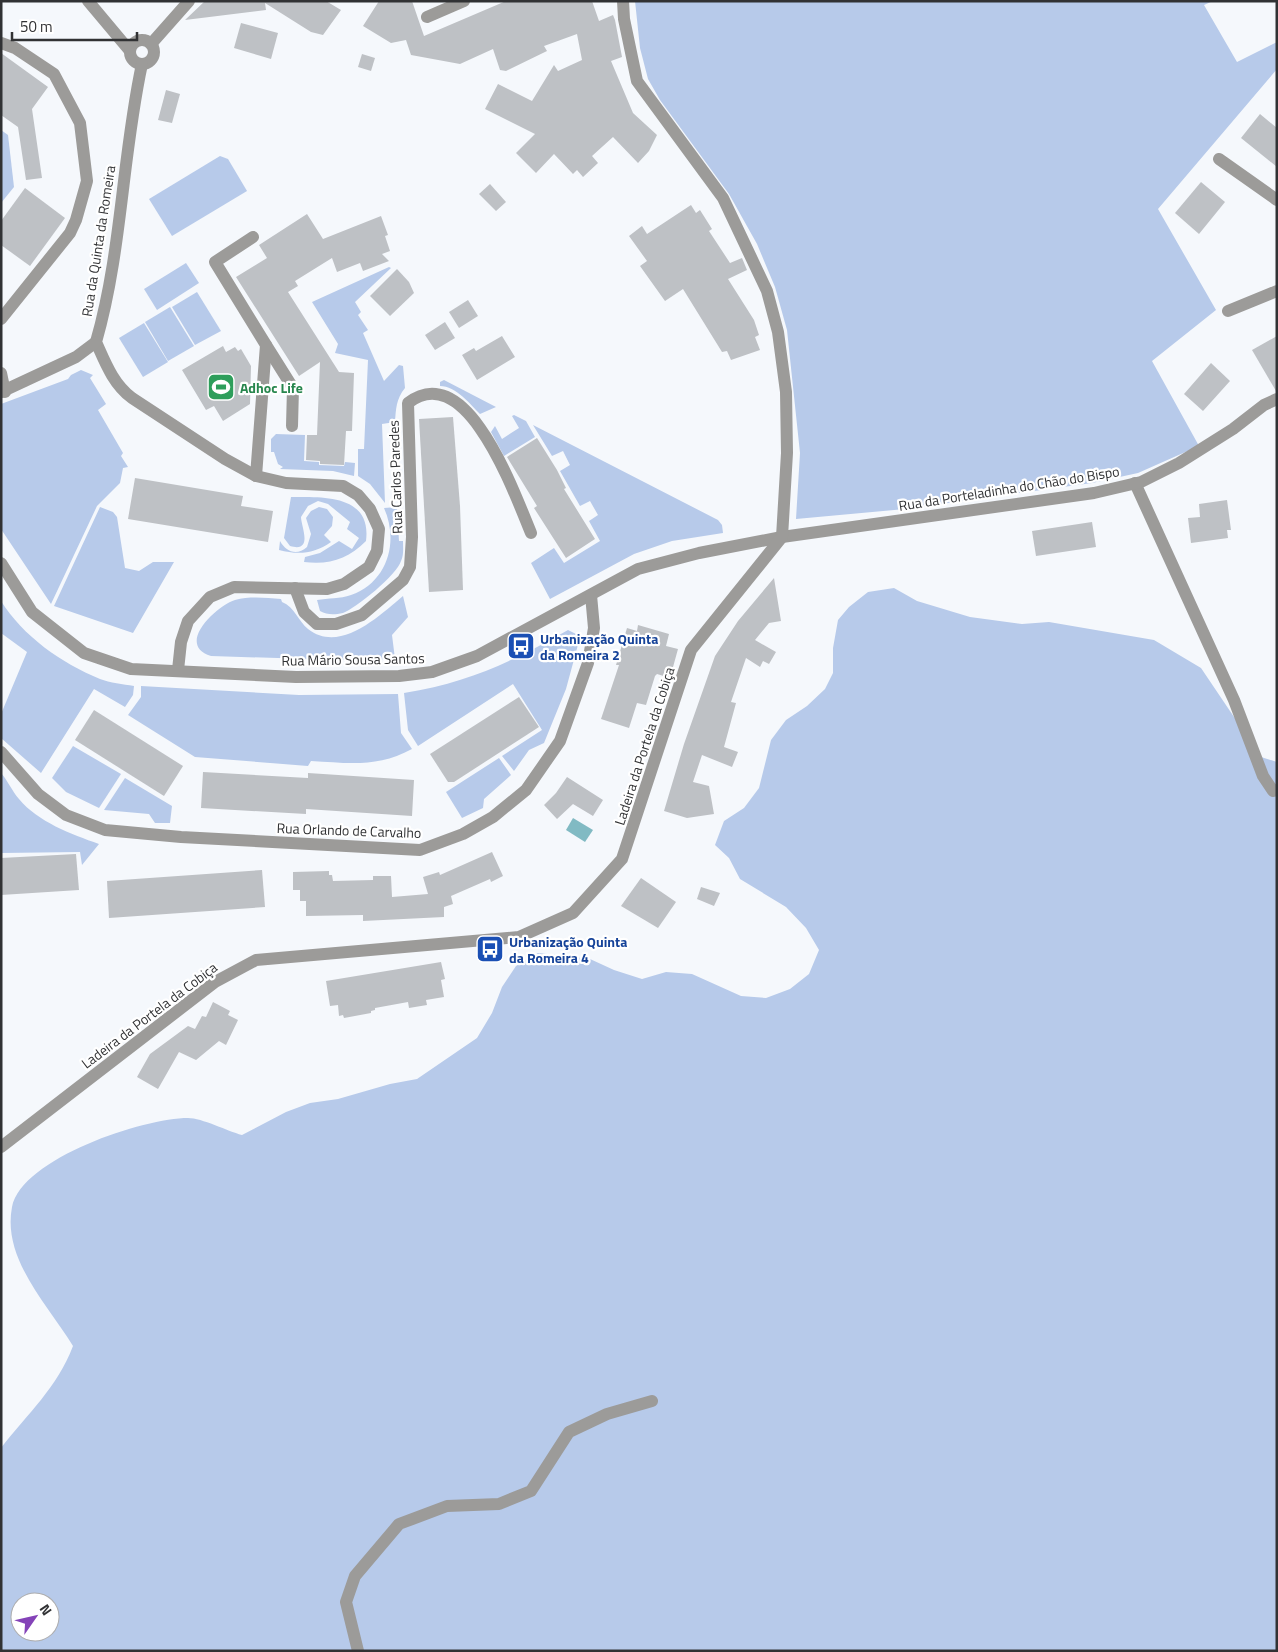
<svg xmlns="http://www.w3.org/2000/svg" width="1278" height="1652" font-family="'Titillium Web',sans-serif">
<rect width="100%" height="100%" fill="#f5f8fc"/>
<g fill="#b7caea" fill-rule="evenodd">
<path d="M635,1h578l-9,4 33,57 40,-20v27l-119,140 58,101 -64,51 47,85 -61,27 -46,10 -187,26 -109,10 4,-66 -13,-123 -12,-43 -18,-43 -28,-50 -69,-94 -12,-21 -8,-31z"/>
<path d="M1,130l7,5 6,52 -13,16z"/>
<path d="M220,156l8,3 19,32 -75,45 -23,-37z"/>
<path d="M186,263l13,20 -42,27 -13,-21z"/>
<path d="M389,267l2,1 -36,34 6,10 -3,3 10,15 -5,3 21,48 15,-16 4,1 2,22c-9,11 -9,21 -10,34l-13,2 3,79 -15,-19 -12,-8v-27h6l4,-89 -33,-7 3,-9 -26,-42z"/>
<path d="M197,292l24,39 -26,14 -23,-38z"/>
<path d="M170,307l24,39 -26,15 -23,-39z"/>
<path d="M144,323l24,39 -25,15 -24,-39z"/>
<path d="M81,370l12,5 -3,3 16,26 -8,6 25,43 -2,3 7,11 -5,1 -3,15 -23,23 -46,98 -50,-75v-125l67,-25 3,-4z"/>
<path d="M444,380l52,27 -16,7c-10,-10 -24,-28 -40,-28v-4z"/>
<path d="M514,415l12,6 9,16 -31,19 -13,-24 4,-6 7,13 17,-11 -7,-12z"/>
<path d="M533,425l185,95 4,5 1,8 -51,8 -38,13 -84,45 -19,-36 23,-15 10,15 36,-22 -11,-20 9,-6 -8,-14 -10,5 -20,-35 10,-6 -7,-14 -11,5z"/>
<path d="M276,434l29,1 -1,26 15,1v3l25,1 1,-4 10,1 -1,13 -21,-5 -53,-2 3,-2 -5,-3 -4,-12h-3v-13z"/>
<path d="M291,497c31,0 81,-3 75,44 -18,18 -36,24 -62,21l1,-5 15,-4 19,-12 13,8 7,-11 -12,-9 3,-7 -22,-18 -10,-3 -10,5 -7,11c0,9 13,36 -11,29l-6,-8z"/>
<path d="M100,507l13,5 4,5 8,51 14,3 14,-9h21l-41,71 -79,-27z"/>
<path d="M319,507l8,2 6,8 -1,9 -8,9 7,7c-17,12 -33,13 -52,8l1,-9c6,11 17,15 27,6l4,-13 -5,-16 5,-7z"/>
<path d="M397,507l2,34h4c0,7 1,14 -2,20 -4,14 -45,47 -58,52 -9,2 -16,2 -23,-2l-3,-11c11,-2 23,-1 34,-5 37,-13 48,-54 33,-87z"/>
<path d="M894,588l23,13 53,16 52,7 27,-2 105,18 47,28 60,89 16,5v889h-1276v-203c27,-35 56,-60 72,-102 -25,-41 -71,-87 -61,-139 10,-49 132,-89 176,-89 14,0 39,13 54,17l44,-23 24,-9 28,-4 52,-15 27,-5 60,-41 15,-25 10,-26 14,-21 22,-13 52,6 24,11 28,9 24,-7 26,2 49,22 25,2 24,-9 19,-15 10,-24 -13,-22 -20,-21 -46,-28 -11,-21 -14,-13 9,-24 20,-13 15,-20 12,-48 15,-20 21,-14 18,-17 8,-16v-25l5,-28 11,-13 19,-15zM20,1602h30v30h-30z"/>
<path d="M403,596l5,21 -16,18 3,24 -54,1 -130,-4c-36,-11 5,-50 24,-56 15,-4 31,-2 46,-1l1,3c13,5 16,19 26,27 32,25 71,-13 95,-33z"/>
<path d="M1,601c22,35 60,62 99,78 10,4 23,5 34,7l-1,9 -8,12 -31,-18 -53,84 -40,-35v-24l26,-62 -26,-19z"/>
<path d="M568,630l10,5 1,6 -13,48 -22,54 -15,7 -15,21 -12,-15 40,-26 -29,-46 -95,62 -10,-16 -4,-37c66,-11 107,-31 164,-63z"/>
<path d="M141,686l158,9 99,-1 3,39 11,16c-35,19 -63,14 -101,12l-3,5 -113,-9 -67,-42 13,-18z"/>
<path d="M73,746l48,28 -22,34 -33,-16 -14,-14z"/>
<path d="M499,758l12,17 -27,24 -1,9 -21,10 -16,-26z"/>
<path d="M1,773c7,8 11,18 18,26 19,23 52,35 80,45l-17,21 -2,-13 -79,1z"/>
<path d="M125,778l47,28 -2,17h-15l-6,-9 -45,-4z"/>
</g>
<path fill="#81bac3" d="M573,818l20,12 -8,12 -19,-12z"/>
<g fill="#bec1c5">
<path d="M205,1h121l15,9 -18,25 -12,-3 -46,-29 1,7 -81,10z"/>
<path d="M379,1h33l12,35 82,-35h86l7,20 14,-6 2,5 7,37 -11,4 22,52 24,22 -8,16 -11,12 -25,-26 -21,19 6,7 -15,14 -6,-7 -4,4 -19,-20 -18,19 -20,-20 19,-19 -50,-25 13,-25 34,17 22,-36 4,6 24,-11 -5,-26 -33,12 3,5 -41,20 -6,-1 -7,-21 -33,15 -49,-9 -5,-15 -15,3 -28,-17z"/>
<path d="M241,23l37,10 -7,26 -37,-11z"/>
<path d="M1,53l47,34 -16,22 10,69 -16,2 -8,-53 -17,-12z"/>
<path d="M362,54l13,4 -4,13 -13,-4z"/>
<path d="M166,90l14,4 -8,29 -14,-3z"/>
<path d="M1260,114l17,14v39l-36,-29z"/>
<path d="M1201,182l24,20 -26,32 -24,-21z"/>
<path d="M490,184l16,18 -10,9 -17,-17z"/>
<path d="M25,188l40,30 -35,48 -29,-21v-24z"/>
<path d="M691,205l5,8 4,-3 12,19 -3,2 21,32 12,-5 5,12 -19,9 26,41 5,15 -4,2 5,13 -29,10 -4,-9 -5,1 -39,-63 -18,12 -25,-35 7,-5 -18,-25 13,-10 5,8z"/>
<path d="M307,214l16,25 58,-23 7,19 -3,1 5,15 -8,3 7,7 -26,10 -3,-8 -23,9 -5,-14 -37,23 3,5 -10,6 51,80 15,1 -2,58h-6l-2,34 -24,-1v-3l-14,-1 1,-25h10l3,-73 -21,14 -63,-99 31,-19 -8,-13z"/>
<path d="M397,269l12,13 5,11 -24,23 -20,-20z"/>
<path d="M468,300l10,16 -19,12 -10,-16z"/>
<path d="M445,322l10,16 -20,12 -10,-15z"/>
<path d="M502,336l13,21 -38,23 -15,-25 12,-7 2,3z"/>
<path d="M1277,336v55h-1l-24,-41z"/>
<path d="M223,346l3,6 9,-5 3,4 3,-2 10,17 -1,38 -27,17 -9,-15 -8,4 -24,-40z"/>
<path d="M1211,363l19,18 -27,30 -19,-17z"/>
<path d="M453,417l7,89 3,84 -34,2 -10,-173z"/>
<path d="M537,438l20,32 9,18 -2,1 31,50 -29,19 -32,-50 3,-2 -30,-49z"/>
<path d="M135,478l108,18 -2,10 32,5 -5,31 -140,-23z"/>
<path d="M1227,500l4,30h-4l1,8 -37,5 -3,-25 12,-1 -1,-13z"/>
<path d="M1092,522l4,25 -60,9 -4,-25z"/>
<path d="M774,578l7,43 -12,2 -14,17 21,12 -7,12 -6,-3 -3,6 -14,-9 -15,44 5,1 -12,44 14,5 -6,15 -30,-12 -9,27 16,4 5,28 -27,4 -23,-7 20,-67 31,-88 23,-35z"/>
<path d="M638,625l31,9 -3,12 12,3 -8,29 -13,-4 -2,2 -9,29 -9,-2 -8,25 -28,-9 18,-54h-3l11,-37 10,3z"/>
<path d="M519,697l20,30 -85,55h-6l-18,-28z"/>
<path d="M94,710l89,56 -19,30 -89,-56z"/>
<path d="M203,772l105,6v-5l106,7 -2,36 -106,-7v5l-105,-6z"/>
<path d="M567,777l36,23 -10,16 -20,-12 -16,15 -13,-14 12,-12z"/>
<path d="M492,852l11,24 -12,6 -1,-3 -39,17 2,8 -9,3v10l-81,4v-6l-57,1v-15h-6v-11h-7v-18l36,-1v4h3l1,6 40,-1v-4h18l1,21 36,-3 -5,-17 16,-5 1,3z"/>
<path d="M76,854l3,36 -78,5v-37z"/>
<path d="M262,870l3,37 -156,11 -2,-37z"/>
<path d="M641,878l35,24 -18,26 -37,-22z"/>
<path d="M701,887l19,6 -6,13 -17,-7z"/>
<path d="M441,962l4,17 -4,1 3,17 -18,3 1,5 -18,3 -1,-6 -33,6v2l-4,1v2l-27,5 -1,-3 -4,1 -1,-11 -8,1 -4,-25z"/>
<path d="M213,1002l17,9 -2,4 10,5 -12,25 -7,-4 -23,19 -17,-8 -21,37 -21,-12 13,-23 38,-28 7,3 7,-13 4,1z"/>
</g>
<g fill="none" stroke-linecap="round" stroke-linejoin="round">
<g stroke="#9c9b99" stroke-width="12">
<path d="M88,1l42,50"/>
<path d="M427,17l37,-16"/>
<circle cx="142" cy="52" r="12"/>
<path d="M1,43l14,5 39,26 26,49 7,58 -11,39 -6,13 -69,86"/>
<path d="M151,44l38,-43"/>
<path d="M142,64c-20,92 -20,188 -46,278 9,20 17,42 36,56l93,61 31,17 30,7 57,3 15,9 12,14 9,20 -2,22 -8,16 -25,17 -17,5 -93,-2 -24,10 -22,24 -7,21 -3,28"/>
<path d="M1219,159l58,41"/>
<path d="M253,237l-38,25 51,83 -10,131"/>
<path d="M1228,311l49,-20"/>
<path d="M266,345l27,43 -1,38"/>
<path d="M1,373l4,19"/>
<path d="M1,392l75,-35 20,-15"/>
<path d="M1135,483l99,217 29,76 10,15 4,-1"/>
<path d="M1,563l31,49 52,41 47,16 165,8 103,-1 33,-4 45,-16 161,-87 61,-16 83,-16 312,-44 47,-11 38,-19 54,-34 31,-24 13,-6"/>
<path d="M295,588l9,24 13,12h19l26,-9 41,-35 7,-13 2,-30 -4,-134c59,-46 107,92 123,130"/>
<path d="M1,752l37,42 28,21 39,15 76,7 239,13 43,-16 30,-17 33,-27 34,-49 28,-78 6,-35 -3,-33"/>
<path d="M1,1147l214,-165 41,-22 263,-23 54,-24 49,-54 69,-209 91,-113 5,-84 -1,-61 -8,-60 -11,-41 -44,-93 -86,-117 -13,-62 -1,-18"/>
<path d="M358,1651l-12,-49 9,-26 44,-52 48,-18 52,-2 32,-13 38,-59 38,-18 45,-13"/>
</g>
</g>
<defs>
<g id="stadium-square" transform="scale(1.4375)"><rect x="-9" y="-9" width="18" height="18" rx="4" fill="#2e9e5b" stroke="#fff"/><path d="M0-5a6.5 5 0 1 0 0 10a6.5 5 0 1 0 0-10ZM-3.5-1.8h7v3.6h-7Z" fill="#fff"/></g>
<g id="bus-square" transform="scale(1.4375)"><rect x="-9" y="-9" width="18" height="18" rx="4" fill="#1a4fb4" stroke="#fff"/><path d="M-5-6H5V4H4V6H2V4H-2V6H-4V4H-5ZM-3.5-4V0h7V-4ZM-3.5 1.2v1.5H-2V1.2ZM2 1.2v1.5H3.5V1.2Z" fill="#fff"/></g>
</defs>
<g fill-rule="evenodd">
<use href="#stadium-square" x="221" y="387"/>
<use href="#bus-square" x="521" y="646"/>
<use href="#bus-square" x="490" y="949"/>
</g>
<g text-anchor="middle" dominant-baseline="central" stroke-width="4.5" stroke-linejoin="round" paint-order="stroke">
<g font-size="14" fill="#313234" stroke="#fff">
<text transform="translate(98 241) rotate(-81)">Rua da Quinta da Romeira</text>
<text transform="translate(395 477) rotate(-92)">Rua Carlos Paredes</text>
<text transform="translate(1009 488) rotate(-9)">Rua da Porteladinha do Chão do Bispo</text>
<text transform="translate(353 659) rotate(-1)">Rua Mário Sousa Santos</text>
<text transform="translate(644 746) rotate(-72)">Ladeira da Portela da Cobiça</text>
<text transform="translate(349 830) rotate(2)">Rua Orlando de Carvalho</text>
<text transform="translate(149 1015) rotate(-37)">Ladeira da Portela da Cobiça</text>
</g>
<g font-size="14" font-weight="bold" fill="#27864d" stroke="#fff" text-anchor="start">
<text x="240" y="387">Adhoc Life</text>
</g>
<g font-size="14" font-weight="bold" fill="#164399" stroke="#fff" text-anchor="start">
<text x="540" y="638">Urbanização Quinta<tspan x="540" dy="16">da Romeira 2</tspan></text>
<text x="509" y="941">Urbanização Quinta<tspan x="509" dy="16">da Romeira 4</tspan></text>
</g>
</g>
<rect width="1278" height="1652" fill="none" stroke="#313234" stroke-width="5"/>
<g transform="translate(35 1617) rotate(56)"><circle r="24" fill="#ffffff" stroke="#adadae"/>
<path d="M0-4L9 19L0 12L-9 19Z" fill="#8443b8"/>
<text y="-8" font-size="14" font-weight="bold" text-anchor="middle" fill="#313234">N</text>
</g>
<path d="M12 32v8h125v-8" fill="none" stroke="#313234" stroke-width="2.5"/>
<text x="20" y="32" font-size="15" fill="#313234" stroke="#ffffff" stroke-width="4" paint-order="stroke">50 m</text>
</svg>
